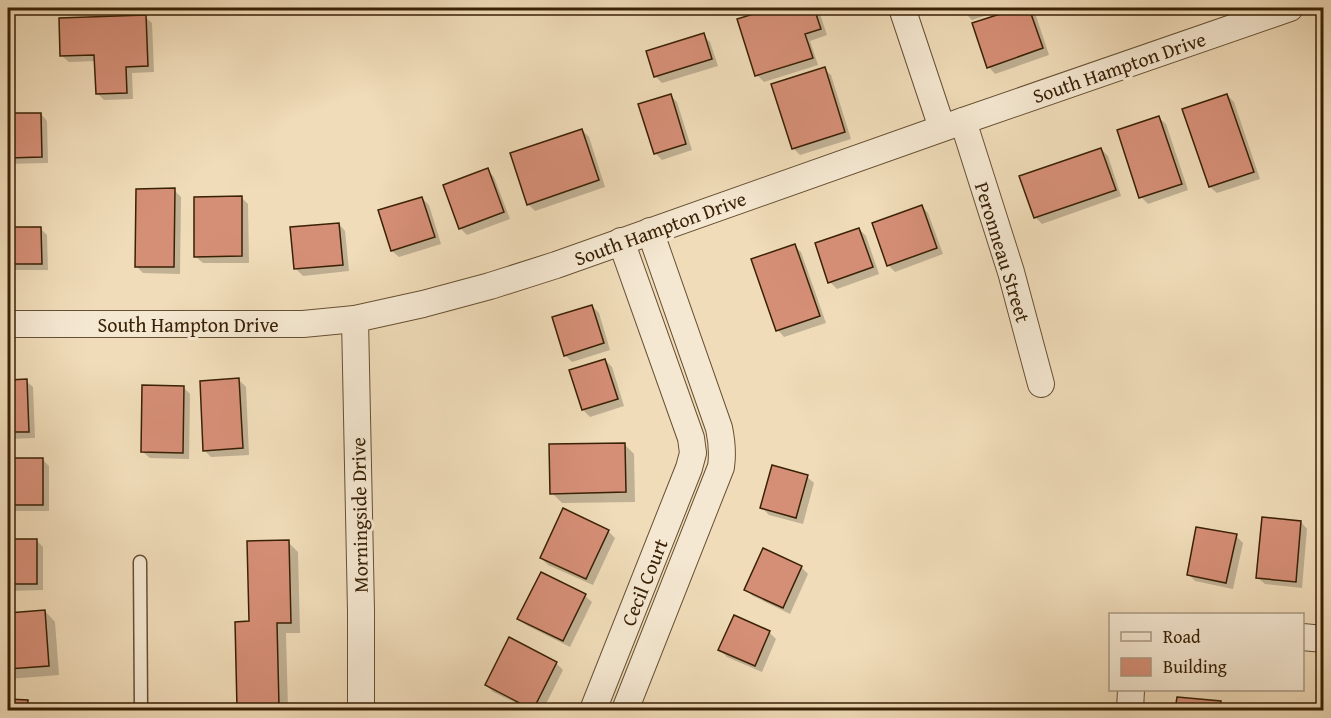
<svg xmlns="http://www.w3.org/2000/svg" width="1331" height="718" font-family="'Gentium Book Plus',serif">
<rect width="100%" height="100%" fill="#f0dcb9"/>
<filter id="stains"><feTurbulence type="fractalNoise" baseFrequency=".00333" numOctaves="4"/><feColorMatrix values="0 0 0 0 .2 0 0 0 0 .09 0 0 0 0 .02 0 0 0 .5 -.17"/></filter>
<radialGradient id="worn" r=".72"><stop offset=".6" stop-color="#630" stop-opacity="0"/><stop offset="1" stop-color="#630" stop-opacity=".3"/></radialGradient>
<g fill="#0003">
<path d="M777,8h41l9,27 -17,6 8,24 -54,17 -7,-7 -18,-55z"/>
<path d="M963,8h46l-37,12 -7,-7z"/>
<path d="M1023,8h6l6,5 14,42 -54,19 -6,-7 -15,-43z"/>
<path d="M145,17l7,6 2,49 -22,1 1,26 -29,1 -7,-7 -1,-32 -27,1 -7,-6z"/>
<path d="M703,35l7,7 8,24 -56,17 -7,-7z"/>
<path d="M824,69l7,6 20,64 -51,16 -7,-7z"/>
<path d="M670,95l7,7 15,48 -30,10 -7,-7z"/>
<path d="M1227,95l7,7 26,77 -43,14 -7,-6z"/>
<path d="M41,114l6,7 1,42 -40,1v-49z"/>
<path d="M1159,118l7,6 22,66 -40,14 -7,-7z"/>
<path d="M582,130l7,7 16,50 -70,24 -7,-7z"/>
<path d="M1101,149l7,7 13,40 -79,28 -7,-7z"/>
<path d="M487,170l7,7 16,42 -43,16 -7,-7z"/>
<path d="M174,190l7,7 -1,77 -37,-1 -7,-7z"/>
<path d="M8,195l7,7v27l25,-1 7,7 1,35h-40z"/>
<path d="M241,197l7,7 1,59h-46l-7,-6z"/>
<path d="M422,198l7,7 12,39 -42,13 -7,-6z"/>
<path d="M921,206l7,7 15,41 -48,18 -7,-7z"/>
<path d="M339,224l6,7 4,40 -46,5 -7,-7z"/>
<path d="M859,229l7,7 13,38 -42,15 -7,-7z"/>
<path d="M794,246l7,6 25,71 -42,14 -6,-7z"/>
<path d="M592,306l7,7 11,37 -38,12 -7,-7z"/>
<path d="M605,360l7,7 12,39 -34,11 -7,-7 -12,-39z"/>
<path d="M239,380l7,7 3,68 -38,2 -7,-7z"/>
<path d="M8,381h18l7,6 2,51 -27,1z"/>
<path d="M183,387l7,7 -1,65 -39,-1 -7,-6z"/>
<path d="M624,444l10,10 1,48 -73,1 -10,-10z"/>
<path d="M8,459h34l7,7v45h-41z"/>
<path d="M807,477l7,6 -11,41 -34,-9 -7,-7z"/>
<path d="M1301,522l6,7 -5,59 -37,-4 -7,-6z"/>
<path d="M608,531l7,7 -22,47 -45,-20 -7,-7z"/>
<path d="M1236,536l7,7 -10,46 -38,-8 -7,-7z"/>
<path d="M36,540l7,7v43l-35,1v-50z"/>
<path d="M288,542l10,10 2,81h-14l2,77h-46l-4,-3 12,-84z"/>
<path d="M764,550l37,17 7,7 -18,40 -37,-18 -7,-6z"/>
<path d="M541,574l44,22 7,6 -22,45 -44,-22 -7,-6z"/>
<path d="M45,611l10,11 4,53 -51,4v-65z"/>
<path d="M769,632l7,7 -14,33 -35,-15 -7,-7z"/>
<path d="M510,639l46,24 7,7 -20,40h-12l-38,-18 -7,-7z"/>
<path d="M1178,698l42,4 7,7v1h-50z"/>
<path d="M8,701h19l7,7v2h-26z"/>
</g>
<g fill="#d68f77" stroke="#392105" stroke-width="1.5">
<path d="M773,8h41l7,21 -16,5 8,24 -58,18 -18,-57z"/>
<path d="M1019,8h10l14,40 -56,20 -15,-45z"/>
<path d="M146,15l2,51 -22,1 1,26 -31,1 -2,-39 -34,1 -1,-38z"/>
<path d="M704,33l8,26 -58,18 -8,-26z"/>
<path d="M825,67l20,65 -53,17 -21,-65z"/>
<path d="M671,94l15,50 -32,10 -16,-50z"/>
<path d="M1227,94l27,78 -45,15 -27,-78z"/>
<path d="M8,113h33l1,44 -34,1z"/>
<path d="M1159,116l23,68 -43,14 -22,-68z"/>
<path d="M582,129l17,51 -72,25 -17,-52z"/>
<path d="M1101,148l15,42 -82,28 -15,-42z"/>
<path d="M488,168l16,44 -45,17 -16,-44z"/>
<path d="M175,188l-1,79h-39l1,-78z"/>
<path d="M8,193h1v34h32l1,37h-34z"/>
<path d="M242,196v60l-48,1v-60z"/>
<path d="M422,197l13,40 -44,14 -13,-41z"/>
<path d="M922,205l15,43 -50,18 -15,-43z"/>
<path d="M339,223l4,42 -49,4 -4,-42z"/>
<path d="M859,228l14,39 -45,16 -13,-40z"/>
<path d="M795,244l25,72 -44,15 -25,-72z"/>
<path d="M592,305l12,38 -40,13 -12,-39z"/>
<path d="M605,359l13,40 -36,11 -13,-40z"/>
<path d="M239,378l4,70 -40,3 -3,-70z"/>
<path d="M27,379l2,53h-21v-52z"/>
<path d="M142,385l42,1 -1,67 -42,-1z"/>
<path d="M625,443l1,49 -76,2 -1,-50z"/>
<rect x="8" y="458" width="35" height="47"/>
<path d="M772,465l36,10 -12,43 -36,-10z"/>
<path d="M563,508l46,22 -23,49 -46,-21z"/>
<path d="M1320,512h4v77h-6z"/>
<path d="M1262,517l39,4 -5,61 -40,-4z"/>
<path d="M1196,527l41,7 -11,49 -39,-8z"/>
<rect x="8" y="539" width="29" height="45"/>
<path d="M289,540l2,83h-14l2,83 -42,2 -2,-86 14,-1 -2,-80z"/>
<path d="M763,548l39,18 -19,42 -39,-18z"/>
<path d="M541,572l45,22 -23,47 -46,-22z"/>
<path d="M45,610l4,56 -41,3v-56z"/>
<path d="M734,615l36,16 -15,35 -37,-16z"/>
<path d="M509,637l48,25 -24,48 -48,-25z"/>
<path d="M1177,697l44,4 -1,9h-45z"/>
<path d="M8,699l20,1 -1,10h-19z"/>
</g>
<g fill="none" stroke-linecap="round" stroke-linejoin="round">
<g stroke="#675032" stroke-width="15">
<path id="lane" d="M140,562l1,148"/>
</g>
<g stroke="#675032" stroke-width="28">
<g id="street">
<path d="M902,8l40,120"/>
<path d="M963,121l48,151 30,112"/>
<path d="M355,319l6,292v99"/>
<path d="M8,324h295l52,-5 68,-15 67,-18 66,-21 407,-144 327,-113"/>
<path d="M1302,637l22,2"/>
<path d="M593,710l96,-242 4,-15 -2,-15 -70,-197"/>
<path d="M625,710l96,-243c2,-14 1,-25 -2,-39l-69,-197"/>
<path d="M1130,710l1,-20"/>
</g>
</g>
<use href="#lane" stroke="#f5e8d2" stroke-width="12"/>
<use href="#street" stroke="#f5e8d2" stroke-width="26"/>
</g>
<g text-anchor="middle" dominant-baseline="central" stroke-width="6" stroke-linejoin="round" paint-order="stroke">
<g font-size="20" fill="#392105" stroke="#f5e8d2">
<text transform="translate(1119 67) rotate(-19)">South Hampton Drive</text>
<text transform="translate(660 228) rotate(-20)">South Hampton Drive</text>
<text transform="translate(1003 252) rotate(73)">Peronneau Street</text>
<text x="188" y="324">South Hampton Drive</text>
<text transform="translate(359 515) rotate(-91)">Morningside Drive</text>
<text transform="translate(644 582) rotate(-68)">Cecil Court</text>
</g>
</g>
<rect width="1331" height="718" fill="none" stroke="#f0dcb9" stroke-width="30"/>
<rect x="9" y="9" width="1313" height="700" fill="none" stroke="#392105" stroke-width="3"/>
<rect x="15" y="15" width="1301" height="688" fill="none" stroke="#392105" stroke-width="1.5"/>
<rect x="1109" y="613" width="195" height="78" fill="#f5e8d2" stroke="#aa9880" stroke-width="1.5"/>
<rect x="1121" y="632" width="30" height="9" fill="#f5e8d2" stroke="#aa9880" stroke-width="1.5"/>
<text x="1163" y="643" font-size="18" fill="#392105">Road</text>
<rect x="1121" y="658" width="30" height="18" fill="#d68f77" stroke="#aa9880" stroke-width="1.5"/>
<text x="1163" y="673" font-size="18" fill="#392105">Building</text>
<rect width="100%" height="100%" filter="url(#stains)"/>
<rect width="100%" height="100%" fill="url(#worn)"/>
</svg>
